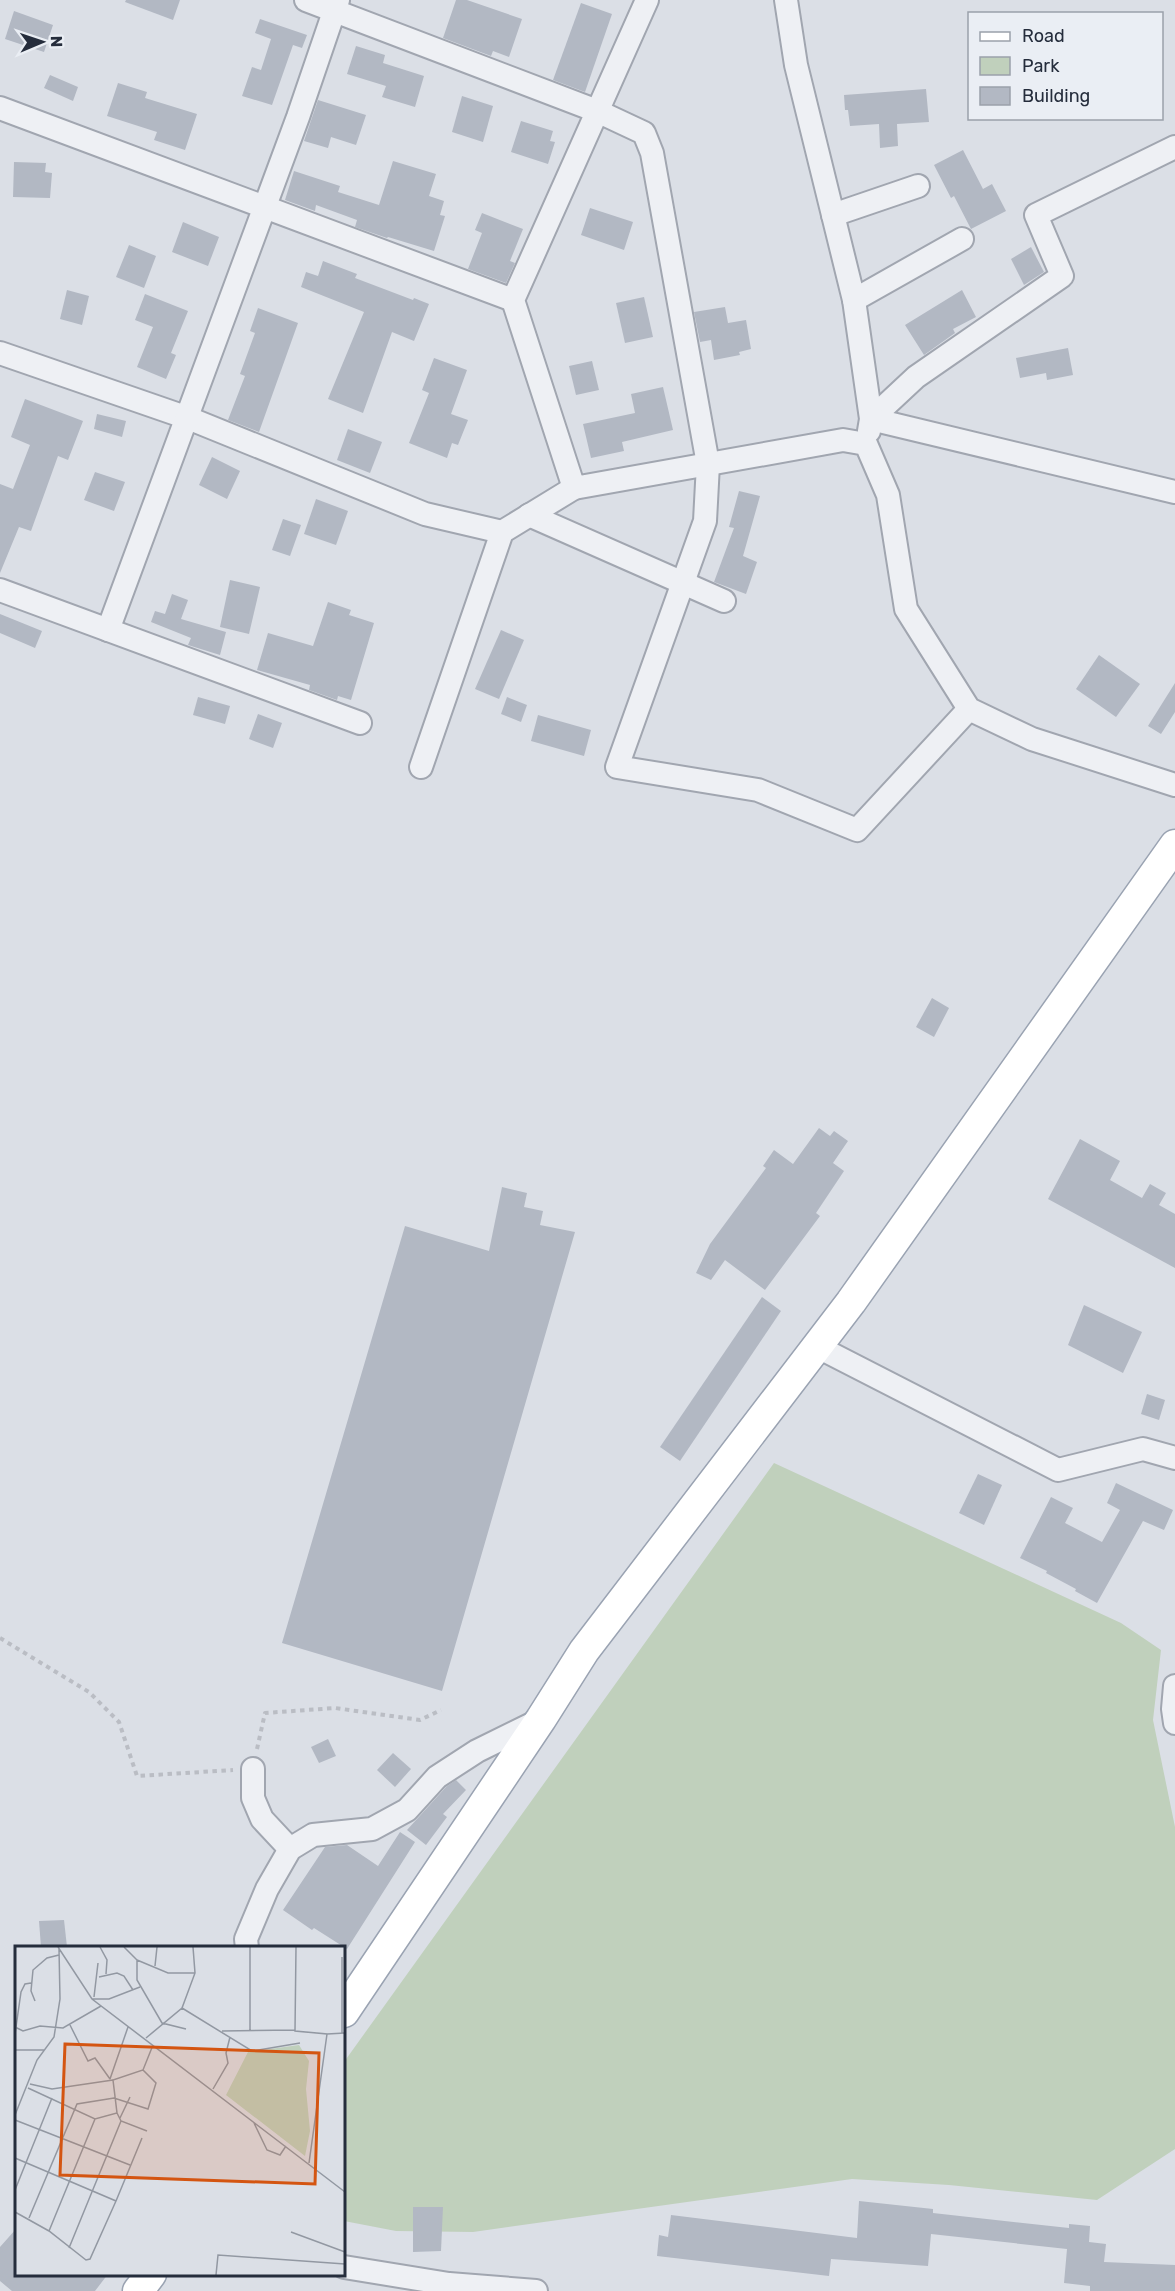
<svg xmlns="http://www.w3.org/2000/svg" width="1175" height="2291" font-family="Rubik,sans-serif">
<rect width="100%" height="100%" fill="#dbdfe6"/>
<path fill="#c0d0bc" d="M774,1463l347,160 40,27 -8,70 22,107v322l-78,51 -148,-15 -97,-6 -379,53 -77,-1 -52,-10v-159z"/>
<g fill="#b2b8c3">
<path d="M126,0h54l-7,20 -48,-18z"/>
<path d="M456,0h11l55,19 -13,38 -16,-6 -2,5 -48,-18z"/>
<path d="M581,3l31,11 -27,78 -32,-12z"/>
<path d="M14,11l39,14 -9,27 -39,-13z"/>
<path d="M260,19l47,16 -5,13 -9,-3 -21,60 -30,-9 10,-29 9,3 10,-31 -16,-6z"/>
<path d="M356,46l29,9 -2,8 41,13 -9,31 -33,-10 4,-11 -39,-12z"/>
<path d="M50,75l28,12 -5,14 -29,-13z"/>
<path d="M118,83l29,9 -2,6 52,16 -12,36 -31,-10 3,-8 -50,-16z"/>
<path d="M926,89l3,33 -32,2 1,22 -18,2 -1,-24 -29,2 -2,-16h-3l-1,-15z"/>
<path d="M462,96l31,10 -10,36 -31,-10z"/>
<path d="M318,100l48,15 -10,30 -25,-8 -3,11 -24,-7z"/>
<path d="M521,121l32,10 -3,10 5,1 -7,22 -37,-12z"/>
<path d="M963,150l20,39 9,-5 14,27 -35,18 -17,-33 -3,2 -17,-33z"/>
<path d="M393,161l43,13 -7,22 15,5 -4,14 5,1 -11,35 -46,-14 -1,1 -32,-11 2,-7 -41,-15 -1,6 -30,-11 9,-29 46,15 -2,6 41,13z"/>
<path d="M14,162l32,1 -1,9 7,1 -2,25 -37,-1z"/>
<path d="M590,208l43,14 -9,28 -43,-15z"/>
<path d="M482,213l41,16 -13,32 5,2 -9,20 -38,-14 14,-36 -7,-3z"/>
<path d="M183,222l36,15 -11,29 -36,-14z"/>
<path d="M129,245l27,11 -12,32 -28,-11z"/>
<path d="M1031,247l13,25 -20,13 -13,-26z"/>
<path d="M323,261l34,13 -2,4 58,22 1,-2 15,6 -15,37 -22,-9 -29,81 -35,-14 36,-87 -63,-25 5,-15 12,4z"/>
<path d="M67,290l22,6 -7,29 -22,-6z"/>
<path d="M962,290l14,27 -23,12 2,4 -31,22 -19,-30z"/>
<path d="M145,294l43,17 -17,42 5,2 -10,24 -29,-12 16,-40 -18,-7z"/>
<path d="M644,297l9,40 -28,6 -9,-40z"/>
<path d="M725,307l3,16 18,-3 5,29 -12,3 1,3 -26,5 -3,-20 -11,2 -6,-30z"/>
<path d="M258,308l40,15 -39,109 -31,-12 17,-44 -5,-2 15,-41 -5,-2z"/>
<path d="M1068,348l5,27 -26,5 -1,-7 -26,5 -4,-20z"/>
<path d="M434,358l33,12 -16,44 17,6 -10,25 -6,-2 -5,15 -38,-15 20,-50 -7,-3z"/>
<path d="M592,361l7,29 -23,5 -7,-29z"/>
<path d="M663,387l10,43 -51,12 2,9 -33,7 -8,-34 52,-11 -4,-19z"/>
<path d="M25,399l58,22 -15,39 -10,-4 -27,75 -12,-4 -19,46v-89l13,5 17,-44 -19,-8z"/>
<path d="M97,414l29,7 -4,16 -28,-8z"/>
<path d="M348,429l34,13 -12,31 -33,-13z"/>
<path d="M212,457l28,14 -13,28 -28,-14z"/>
<path d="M95,472l30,10 -11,29 -30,-11z"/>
<path d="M739,491l21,5 -17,60 14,6 -11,32 -32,-12 20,-54 -5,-1z"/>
<path d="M316,499l32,12 -12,34 -32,-11z"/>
<path d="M283,519l18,6 -11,31 -18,-6z"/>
<path d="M230,580l30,7 -11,47 -29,-7z"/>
<path d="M172,594l16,6 -7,19 45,13 -6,23 -32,-10 3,-7 -40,-16 4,-11 10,3z"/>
<path d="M328,602l23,8 -2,5 25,8 -23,77 -13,-4 -1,4 -28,-10 1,-5 -53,-15 11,-37 45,13z"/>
<path d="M0,614l42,17 -7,17 -35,-15z"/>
<path d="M501,630l23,10 -25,59 -24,-10z"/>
<path d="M1099,655l41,29 -24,33 -40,-28z"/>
<path d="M1175,683v29l-14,22 -13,-8z"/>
<path d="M198,697l32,9 -5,18 -32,-9z"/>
<path d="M507,697l20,8 -6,17 -20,-8z"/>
<path d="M258,714l24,9 -9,25 -24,-9z"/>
<path d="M538,715l53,15 -7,26 -53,-15z"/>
<path d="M932,998l17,10 -15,29 -18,-10z"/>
<path d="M819,1128l11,8 4,-5 14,10 -15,22 11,8 -28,42 4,3 -55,74 -40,-30 -14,20 -15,-7 14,-29 56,-76 -3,-2 11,-16 19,14z"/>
<path d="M1080,1139l40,22 -10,19 32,18 8,-14 16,9 -7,12 16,9v54l-127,-69z"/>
<path d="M502,1187l25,6 -3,14 19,4 -3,14 35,7 -133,459 -160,-48 123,-417 84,25z"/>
<path d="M762,1297l19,14 -101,150 -20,-14z"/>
<path d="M1084,1305l58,27 -19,41 -55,-28z"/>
<path d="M1147,1394l18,6 -6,20 -18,-6z"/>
<path d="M978,1474l24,11 -18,40 -25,-12z"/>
<path d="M1116,1483l57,27 -9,20 -21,-9 -46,82 -22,-12 1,-2 -30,-16 1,-2 -27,-13 31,-61 22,11 -8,15 37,19 18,-32 -13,-7z"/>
<path d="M328,1739l8,17 -17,7 -8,-16z"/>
<path d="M393,1753l18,16 -16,18 -18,-17z"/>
<path d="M456,1780l10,10 -23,24 4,3 -21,28 -19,-15 39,-43z"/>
<path d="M400,1832l15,10 -68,107 -33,-21 -2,2 -29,-20 42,-63 22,-2 31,21z"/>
<path d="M64,1920l3,27h-26l-2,-26z"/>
<path d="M859,2201l74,8v4l136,15v-4l21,2 -1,16 17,2 -2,18 71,3v26h-85v-5l-26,-3 3,-34 -136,-15 -3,32 -97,-7 -2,17 -172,-20 2,-21 9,2 3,-22 186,23z"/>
<path d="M413,2207h30l-2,44 -28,1z"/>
<path d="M16,2229v45h92l-13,17h-83l-12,-10v-34z"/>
</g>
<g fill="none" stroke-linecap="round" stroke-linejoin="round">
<g stroke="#a1a6b0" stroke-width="26">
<g id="minor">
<path d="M306,0l291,111 47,22 8,20 56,311 -3,57 -88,246 141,23 99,40 112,-121"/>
<path d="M647,0l-134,300 61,188 269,-48 23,4 22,51 18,114 63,100 63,30 143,46"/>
<path d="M786,0l10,65 58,235 17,119 -2,12"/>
<path d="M0,108l513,192"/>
<path d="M833,215l85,-29"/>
<path d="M854,300l108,-61"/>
<path d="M0,353l188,65 237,96 77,18"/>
<path d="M871,419l45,-42 146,-101 -26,-61 139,-68"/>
<path d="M871,419l304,73"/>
<path d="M529,515l195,86"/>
<path d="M0,590l360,133"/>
<path d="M108,630l190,-513 40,-117"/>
<path d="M421,767l81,-235 72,-44"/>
<path d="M816,1346l242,124 85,-21 32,9"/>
<path d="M1175,1686l-2,23 2,14"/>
<path d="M253,1769v29l9,21 28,30"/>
<path d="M247,1948l-1,-9 21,-50 23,-40 23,-14 59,-6 35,-19 30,-33 40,-26 63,-31"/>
<path d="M344,2267l105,17 87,7"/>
</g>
</g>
<g stroke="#9aa3b2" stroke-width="33">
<g id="major">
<path d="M344,2012l197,-293 43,-68 267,-349 324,-457"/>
<path d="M138,2291l13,-17"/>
</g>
</g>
<g stroke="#babdc4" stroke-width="4" stroke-dasharray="4.5 4.5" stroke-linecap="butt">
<path d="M0,1638l89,54 30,30 18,54 96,-6"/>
<path d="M257,1749l8,-36 70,-5 85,12 21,-10"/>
</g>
<use href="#minor" stroke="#eef0f4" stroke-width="22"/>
<use href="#major" stroke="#fff" stroke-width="30"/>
</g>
<g transform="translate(15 1946)">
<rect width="330" height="330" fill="#dbdfe6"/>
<path d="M284,99l10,16 -3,28 4,42 -5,25 -79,-61 22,-43z" fill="#c0d0bc"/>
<path fill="none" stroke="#9298a2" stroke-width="1.5" d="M43,1l34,52 253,193M85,1l7,13 -1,14M109,1l13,13v20l25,43 24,6M235,1v84M281,1l-1,84 32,3 -18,129M122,14l31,13h27M140,20l2,-19M84,31l18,-4 7,3 9,14M79,51l4,-34M77,53h17l31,-12M20,55l-4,-10 2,-21 14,-12 12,-3M167,62l70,43 48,-8M55,79l18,36 7,-3 15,21M0,81l8,4 17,-5 23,2 38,-22M207,85l73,-1M327,87v-76M0,88l6,-42 4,-8 6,-1M312,88l18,-1M131,92l36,-30 13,-35 -2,-26M0,104h29M95,133l18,-52M15,138l22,5 61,-9M13,142l67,31 22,-6 -4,-33 30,-10 10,-25M198,143l15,-26 -2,-10 4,-16M102,167l4,8 26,10M0,169l22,-55 17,-23 6,-38 -1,-50M105,172l10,-21M0,174l115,45M239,177l13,27 13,5 6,-9M0,212l101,43 -26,58 -4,1 -37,-29 -34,-19M0,244l37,-92M101,255l26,-63M14,272l48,-114 37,-6 34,11 8,-26 -13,-13M34,285l46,-112M276,286l54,20M54,302l52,-127M201,329l2,-20 127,9"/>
<path fill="#d45511" fill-opacity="0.15" stroke="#d45511" stroke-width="3" d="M50,98l254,9 -4,131 -255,-9z"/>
<rect width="330" height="330" fill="none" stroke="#252d3c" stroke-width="3"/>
</g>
<rect x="968" y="12" width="195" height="108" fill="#eaeef4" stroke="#9ba1aa" stroke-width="1.5"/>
<rect x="980" y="32" width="30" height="9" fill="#ffffff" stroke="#9ba1aa" stroke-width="1.5"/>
<text x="1022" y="42" font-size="18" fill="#252d3c">Road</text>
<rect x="980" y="57" width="30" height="18" fill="#c0d0bc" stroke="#9ba1aa" stroke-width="1.5"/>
<text x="1022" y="72" font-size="18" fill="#252d3c">Park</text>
<rect x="980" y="87" width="30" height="18" fill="#b2b8c3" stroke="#9ba1aa" stroke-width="1.5"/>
<text x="1022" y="102" font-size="18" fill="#252d3c">Building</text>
<g transform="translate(42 42) rotate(88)" stroke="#eaeef4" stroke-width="4.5" paint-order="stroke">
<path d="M0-4.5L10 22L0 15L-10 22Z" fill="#252d3c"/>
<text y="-9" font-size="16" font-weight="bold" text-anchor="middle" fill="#252d3c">N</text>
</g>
</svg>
